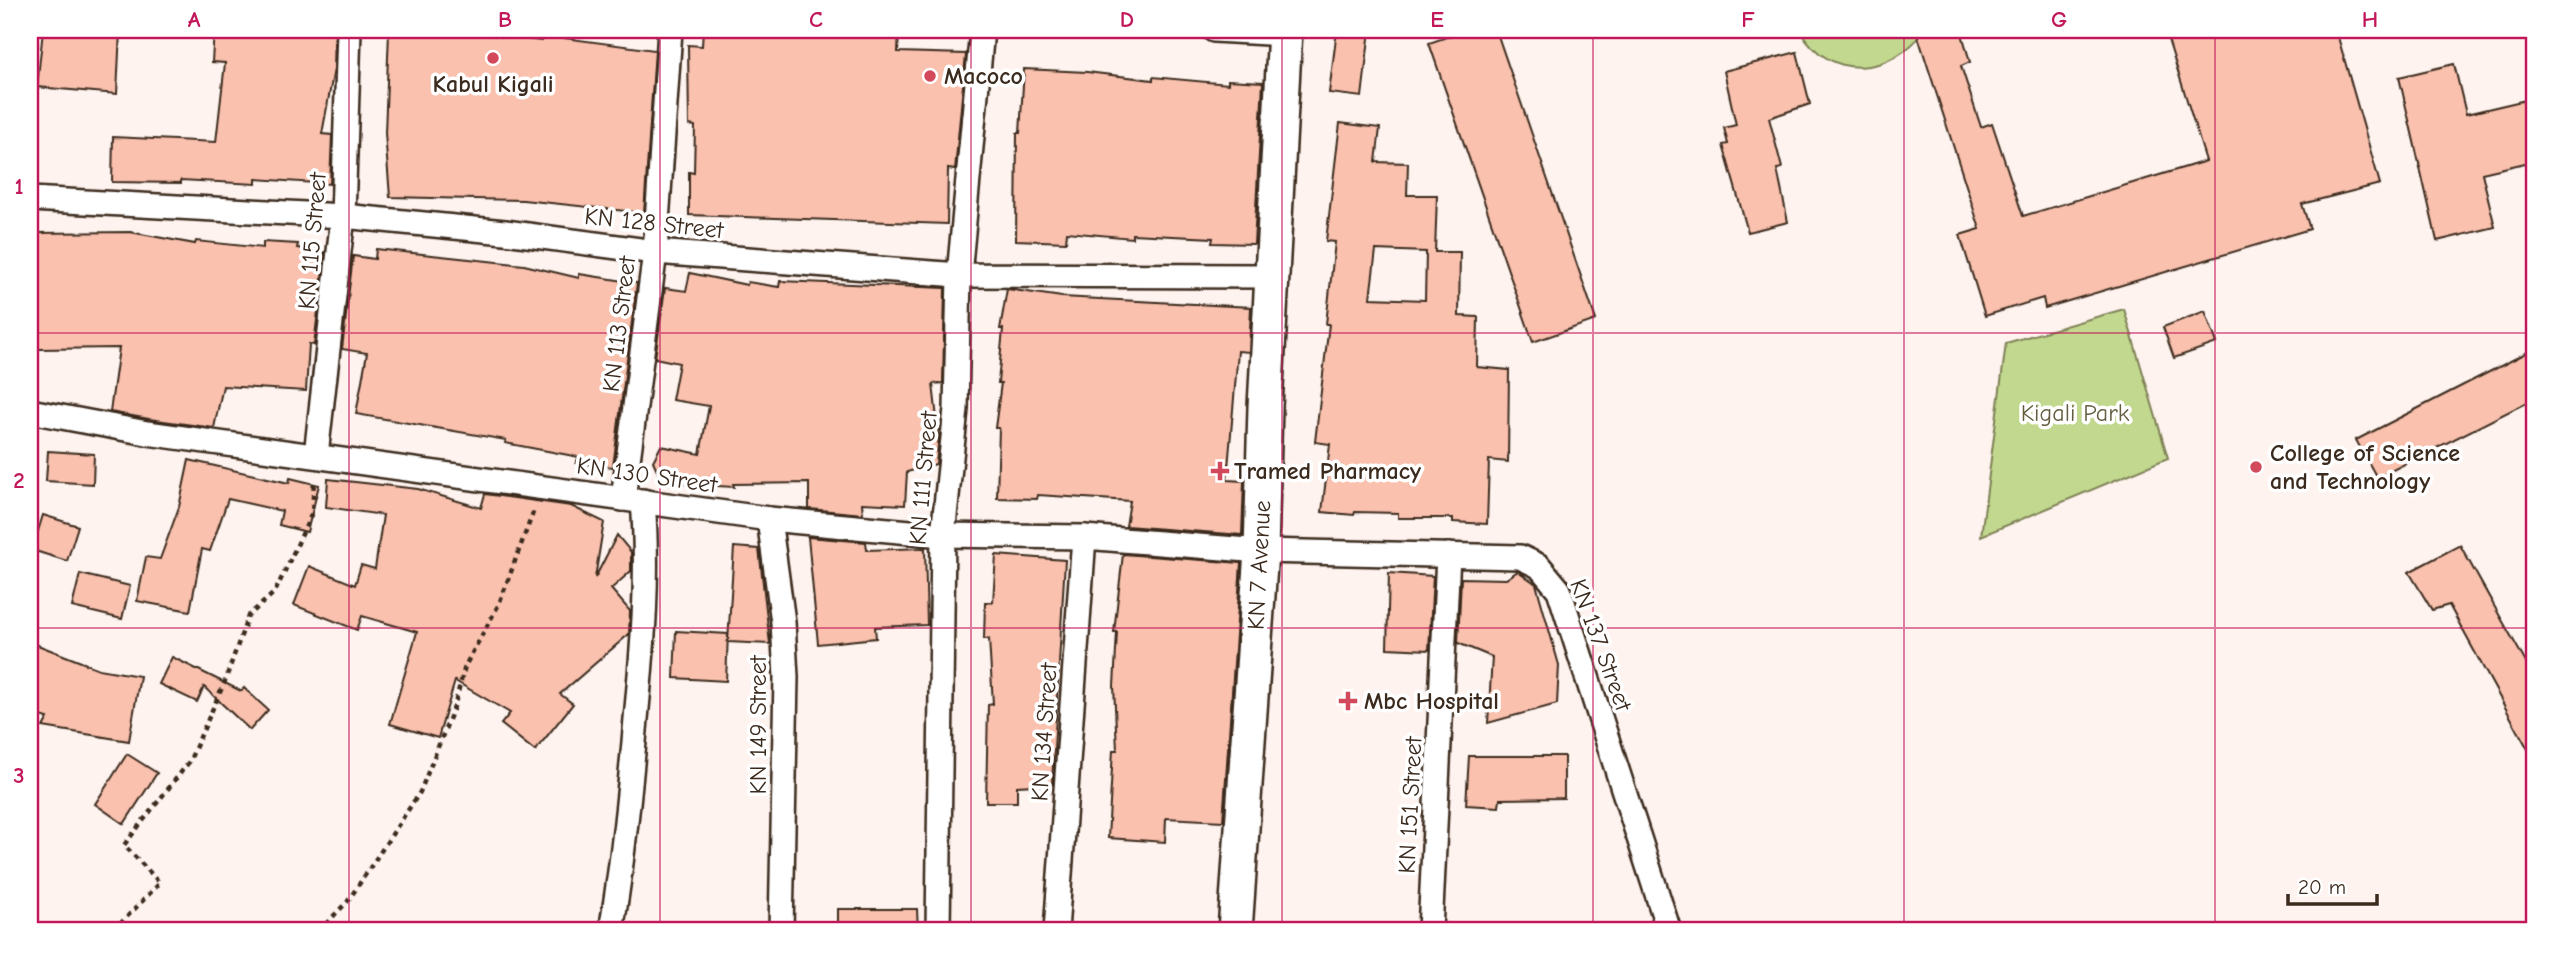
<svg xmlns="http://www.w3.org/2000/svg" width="2564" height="961" font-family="'Comic Neue',sans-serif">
<rect width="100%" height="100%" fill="#fef3ef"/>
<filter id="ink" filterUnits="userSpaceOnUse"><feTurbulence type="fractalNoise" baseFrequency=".0143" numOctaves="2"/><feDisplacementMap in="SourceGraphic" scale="14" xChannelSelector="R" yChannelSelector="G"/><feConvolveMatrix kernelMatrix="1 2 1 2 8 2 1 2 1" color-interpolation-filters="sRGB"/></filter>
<g filter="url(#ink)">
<g fill="#c2d88e" stroke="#7e8156" stroke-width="2">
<path d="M1800,30h125c-33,45 -95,53 -125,0z"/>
<path d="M2124,309l44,149 -187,78 25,-193z"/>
</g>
<g fill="#f9c1ae" stroke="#3b2a1e" stroke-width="2" fill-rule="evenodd">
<path d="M43,30h77l-3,64 -80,-7z"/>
<path d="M214,30h121l-1,39 -12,65 10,1 -2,49 -74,-5v5l-75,-4v3l-69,-1 1,-45 103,5 9,-79 -13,-1z"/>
<path d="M703,30h196l-1,22 68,2 -11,116 -7,-1 -1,55 -258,-9v-43l5,1 1,-47 -6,-1 -1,-80 14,1z"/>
<path d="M1337,30h33l-8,67 -33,-4z"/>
<path d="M1467,30h29l100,290 -63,22 -104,-299z"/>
<path d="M1916,30h45l9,32 -9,4 20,61 11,-4 31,93 183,-55 -41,-131h171l44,154 -78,20 8,25 -265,79 -2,-10 -58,18 -25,-81 20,-6z"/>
<path d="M459,31l82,10 1,-6 113,15 -11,163 -121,-13 -133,-3 -5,-64 4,-101 70,3z"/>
<path d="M1797,52l13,52 -41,14 13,50 -5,1 11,53 -40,10 -25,-87 5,-1 -4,-16 12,-3 -12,-54z"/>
<path d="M2454,64l12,50 68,-16v63l-52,12 13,54 -58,14 -38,-164z"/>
<path d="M1024,69l63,3 66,8v-3l75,7v-4l35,2 -9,162 -42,-1 1,-5 -81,-4v4l-65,-6 -1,10 -50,-2 1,-107h3z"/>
<path d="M1340,123l40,5 -4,34 32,1 -1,32h30l-2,57h25l-1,64 19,1 -1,50 32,3 -1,92 -19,-2 -2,64 -34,-2v-4h-55v-5l-43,-1 -1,3 -32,-3 8,-68 -15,-2 14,-118h-3l9,-82 -9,-1zM1376,250l50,2 -1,48 -55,-2z"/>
<path d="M130,232l65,12 1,-3 67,7v-6l35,2 -1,4 28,4 -11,93 -5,-1 -3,47 -83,-5 -9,42 -65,-9 -39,-7 9,-64 -81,1 -1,-116z"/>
<path d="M376,249l148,16 55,13v-4l58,9 -24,184 -37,-4 3,-6 -74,-14 1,-3 -150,-26 11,-61 -25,-4 11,-93 22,3z"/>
<path d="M690,273l57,12 1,-3 31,5 1,-6 165,7 -2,95 -10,1 6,52 -3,28 -29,8 -2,33 -43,-2 1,11 -54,-5v-26l-76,1 1,3 -71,-4 -10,-22 8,-15 39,8 9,-48 -37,-6 7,-37 -24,-5 10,-70 21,3z"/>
<path d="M1007,289l55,8 189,10 -2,45 -11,-1 -11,129 17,1 -2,54 -116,-9 4,-25 -92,-6 -1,4 -40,-1 2,-70h-4l6,-45h-3l5,-54h-3z"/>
<path d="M2205,311l12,32 -43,15 -11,-31z"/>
<path d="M2534,349v50l-157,79 -21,-38z"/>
<path d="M48,451l46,3 -1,30 -47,-3z"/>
<path d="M189,460l100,23 1,-5 29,7 -12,47 -28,-7 3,-14 -54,-12 -18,52 -8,-2 -12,62 -53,-10 9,-44 14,2 19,-52z"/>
<path d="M328,479l90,10 63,19 4,-14 86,12 33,16 -9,56 22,-43 14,17v19l-20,18 19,22 -1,23 -69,60 13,10 -38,47 -34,-27 9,-11 -55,-32 -17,57 -48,-14 27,-92 -55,-16 -5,14 -63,-25 15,-39 46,19 6,-20 14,4 8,-54 -57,-8z"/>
<path d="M43,515l35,11 -11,35 -35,-11z"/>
<path d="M808,537l58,5 1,8 58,-2 2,77 -52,2 1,11 -58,6z"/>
<path d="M2460,545l74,132v83l-85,-155 -17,5 -23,-38z"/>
<path d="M734,547l25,2 11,95 -42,-2z"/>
<path d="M1123,554l118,9 -18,258 -57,-3 -1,24 -57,-4 5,-88h4l-3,-64 3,-54h-3z"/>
<path d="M996,555l69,5 -13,224 -35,2v16h-31l2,-97 5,-1 -4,-65h-5l1,-37h8z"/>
<path d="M1518,571l18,13 23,81 -2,39 -69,19 4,-66 -34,-14 3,-65 45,1z"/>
<path d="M1389,573l44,3 -4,74 -42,-2z"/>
<path d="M80,574l50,12 -8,33 -50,-12z"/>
<path d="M676,631l52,3 -2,47 -52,-3z"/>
<path d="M30,642l69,27 41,7 -11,65 -86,-14 5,-9 -14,-4 4,-22 -8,-4z"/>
<path d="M172,657l69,34 3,-3 24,22 -18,20 -46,-43 -7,15 -38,-18z"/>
<path d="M127,754l30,19 -33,51 -29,-20z"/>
<path d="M1469,756h95v42l-64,1 -1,8 -33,-2z"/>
<path d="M838,909h79l1,22h-80z"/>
</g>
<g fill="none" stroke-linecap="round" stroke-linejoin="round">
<g stroke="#3b2a1e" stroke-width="18">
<path id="lane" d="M2522,931l12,-7"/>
</g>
<g stroke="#3b2a1e" stroke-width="28">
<g id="street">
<path d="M1214,30l70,4"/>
<path d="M30,199l313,17 162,16 150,20 304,23 315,1"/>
<path d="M30,411l117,22 622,86 174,16 141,2 177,14 259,6 19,9 20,24 110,341"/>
<path d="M316,455l27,-239 6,-186"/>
<path d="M623,499l32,-247 15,-222"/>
<path d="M769,519l14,103 3,55 -5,254"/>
<path d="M611,931c12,-70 19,-141 25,-212 7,-73 13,-145 7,-218"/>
<path d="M938,931l5,-396 13,-126 3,-134 23,-245"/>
<path d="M1056,931l28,-394"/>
<path d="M1430,931l18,-376"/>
</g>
</g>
<g stroke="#3b2a1e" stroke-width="38">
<path id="secondary" d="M1235,931l26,-380 4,-144 20,-377"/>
</g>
<g stroke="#3b2a1e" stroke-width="4.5" stroke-dasharray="5 5" stroke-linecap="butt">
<path d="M113,931l47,-48 -36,-38 65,-83 36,-81 23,-65 27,-24 37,-79 2,-33"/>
<path d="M319,931l29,-30 72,-109 34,-85 11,-41 34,-62 35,-94"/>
</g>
<use href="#lane" stroke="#fff" stroke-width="12"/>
<use href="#street" stroke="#fff" stroke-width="23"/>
<use href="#secondary" stroke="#fff" stroke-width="33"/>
</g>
</g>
<path fill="none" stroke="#c2185b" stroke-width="2" stroke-opacity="0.55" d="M349,30v901M660,30v901M971,30v901M1282,30v901M1593,30v901M1904,30v901M2215,30v901M30,333h2504M30,628h2504"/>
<g fill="#d1495b" stroke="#fff" stroke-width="2.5">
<circle cx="493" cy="58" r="7"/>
<circle cx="930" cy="76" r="7"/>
<circle cx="2256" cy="467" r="7"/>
<path d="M1216.5 460.5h7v7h7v7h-7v7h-7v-7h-7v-7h7z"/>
<path d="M1344.5 690.5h7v7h7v7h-7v7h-7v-7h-7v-7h7z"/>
</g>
<g text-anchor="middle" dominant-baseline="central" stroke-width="7" stroke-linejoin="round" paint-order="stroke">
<g font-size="24" font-weight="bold" fill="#3b2a1e" stroke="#fff" text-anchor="start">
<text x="944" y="76">Macoco</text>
<text x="493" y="84" text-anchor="middle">Kabul Kigali</text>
<text x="2270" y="453">College of Science<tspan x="2270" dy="28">and Technology</tspan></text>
<text x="1234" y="471">Tramed Pharmacy</text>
<text x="1364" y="701">Mbc Hospital</text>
</g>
<g font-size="24" fill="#3b2a1e" stroke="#fff">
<text transform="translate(654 223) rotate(6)">KN 128 Street</text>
<text transform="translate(312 241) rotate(-85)">KN 115 Street</text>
<text transform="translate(619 324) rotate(-83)">KN 113 Street</text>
<text transform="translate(647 475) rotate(8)">KN 130 Street</text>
<text transform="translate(923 478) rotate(-85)">KN 111 Street</text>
<text transform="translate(1259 565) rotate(-87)">KN 7 Avenue</text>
<text transform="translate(1601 645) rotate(70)">KN 137 Street</text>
<text transform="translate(758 725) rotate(-90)">KN 149 Street</text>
<text transform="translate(1044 732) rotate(-86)">KN 134 Street</text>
<text transform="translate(1410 805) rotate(-87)">KN 151 Street</text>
</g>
<g font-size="24" fill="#645e40" stroke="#fff">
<text x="2075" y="413">Kigali Park</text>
</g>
</g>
<rect width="2564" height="961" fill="none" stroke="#fff" stroke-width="77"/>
<path d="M2288 894v10h89v-10" fill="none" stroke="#3b2a1e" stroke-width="3.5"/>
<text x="2298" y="894" font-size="21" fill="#3b2a1e" stroke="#ffffff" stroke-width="5" paint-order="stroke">20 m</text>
<rect x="38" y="38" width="2488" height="884" fill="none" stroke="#c2185b" stroke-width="2.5"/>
<g font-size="23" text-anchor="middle" font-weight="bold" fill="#c2185b">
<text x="194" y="27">A</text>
<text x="505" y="27">B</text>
<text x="816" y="27">C</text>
<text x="1127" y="27">D</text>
<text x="1437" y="27">E</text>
<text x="1748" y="27">F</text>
<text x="2059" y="27">G</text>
<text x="2370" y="27">H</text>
<text x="19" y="194">1</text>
<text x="19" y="488">2</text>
<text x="19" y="783">3</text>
</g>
</svg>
